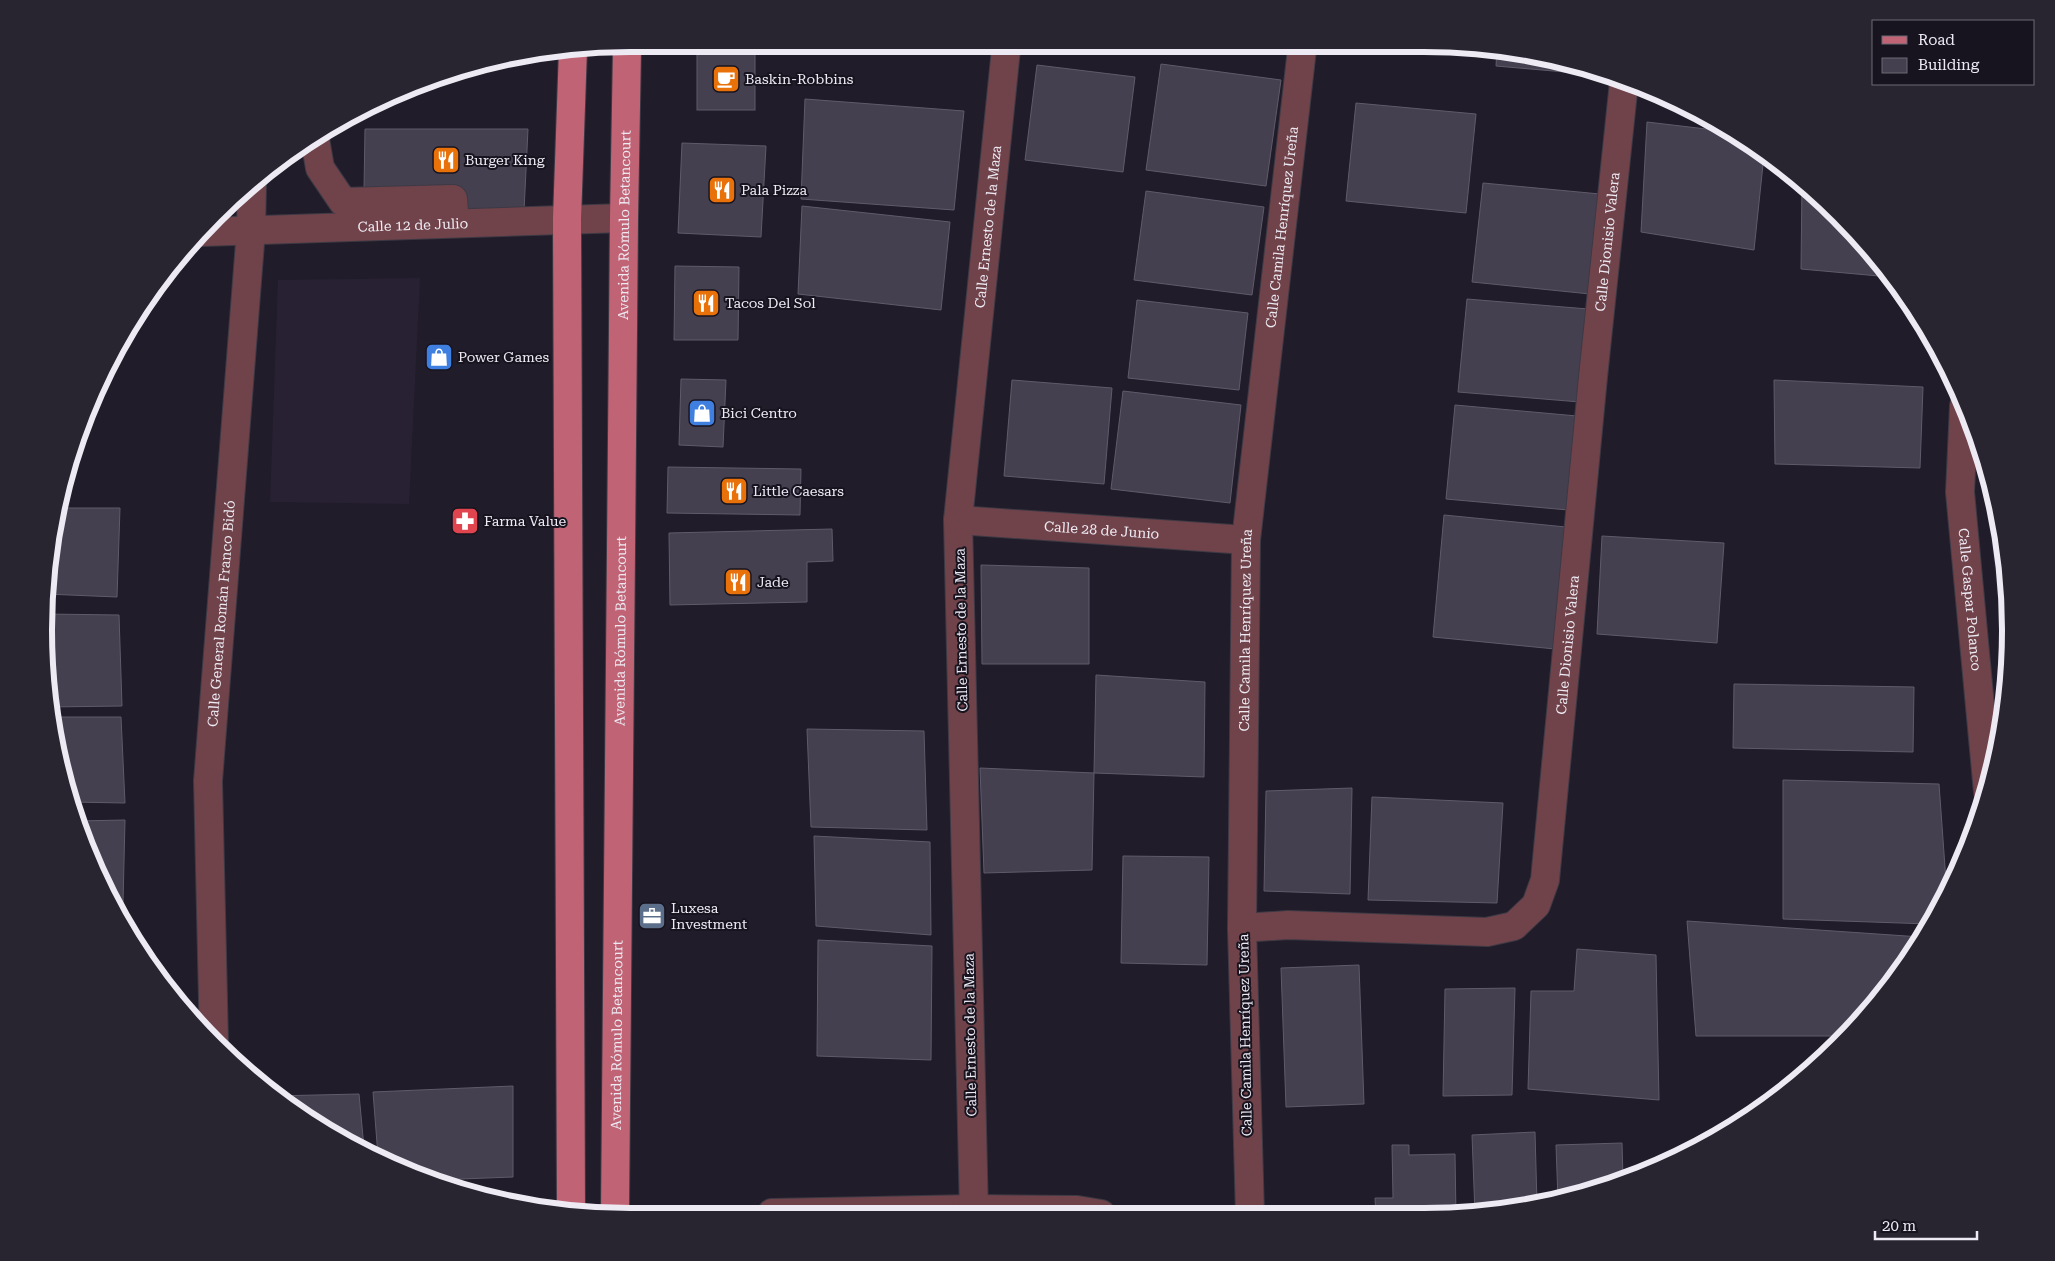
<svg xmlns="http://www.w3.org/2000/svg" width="2055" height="1261" font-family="'Roboto Serif',serif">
<rect width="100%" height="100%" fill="#201c29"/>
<g fill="#282134">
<path d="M420,278l-11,226 -139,-2 8,-222z"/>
<path d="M1987,471l19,83 4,115 -2,15 -23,-195z"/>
</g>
<g fill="#45404f" stroke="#605b6b">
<rect x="697" y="49" width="58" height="61"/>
<path d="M1497,49h4l98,26 -103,-9z"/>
<path d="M1161,64l120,16 -15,106 -120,-16z"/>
<path d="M1037,65l98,12 -12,95 -98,-12z"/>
<path d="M805,99l159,12 -10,99 -153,-11z"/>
<path d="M1356,103l120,11 -10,99 -120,-12z"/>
<path d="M1647,122l76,9 41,24 -10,95 -113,-18z"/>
<path d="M365,129h163l-4,82h-60l2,-15 -102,-6z"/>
<path d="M682,143l84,3 -5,91 -83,-4z"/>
<path d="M1483,183l117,11 -10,100 -118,-12z"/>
<path d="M1802,184l63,59 25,34 -89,-8z"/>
<path d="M1146,191l118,16 -12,88 -118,-15z"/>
<path d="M802,206l148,16 -9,88 -143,-16z"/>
<path d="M675,266l64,1 -1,73h-64z"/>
<path d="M1467,299l121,10 -8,93 -122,-10z"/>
<path d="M1137,300l111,13 -9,77 -111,-12z"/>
<path d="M681,379l45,1 -3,67 -44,-2z"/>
<path d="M1012,380l100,8 -8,96 -100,-8z"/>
<path d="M1774,380l149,7 -3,81 -145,-4z"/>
<path d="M1123,391l118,14 -11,98 -119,-14z"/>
<path d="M1455,405l122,11 -9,94 -122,-11z"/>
<path d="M668,467l133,2 -1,46 -133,-2z"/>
<path d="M59,508h61l-3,89 -71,-3 3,-40z"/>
<path d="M1444,515l122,12 -11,122 -122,-12z"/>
<path d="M832,529l1,32 -26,1v40l-137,3 -1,-72z"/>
<path d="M1602,536l122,7 -7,100 -120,-9z"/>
<path d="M981,565l108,3v96h-107z"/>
<path d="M45,614l74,1 3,91 -73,1 -5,-77z"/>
<path d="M1096,675l109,7 -1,95 -110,-4z"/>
<path d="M1734,684l180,3 -1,65 -180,-4z"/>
<path d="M51,717h70l4,86 -54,-1z"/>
<path d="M807,729l117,2 3,99 -116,-3z"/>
<path d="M980,768l114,5 -2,97 -108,3z"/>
<path d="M1783,780l156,4 8,111 -17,29 -147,-5z"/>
<path d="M1352,788l-2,106 -86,-3 2,-100z"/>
<path d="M1372,797l131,6 -6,100 -129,-3z"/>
<path d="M125,820l-2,83 -6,1 -41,-83z"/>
<path d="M814,836l116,6 1,93 -115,-9z"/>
<path d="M1123,856l86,1 -2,108 -86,-2z"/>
<path d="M1687,921l234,16 -31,50 -46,49h-148z"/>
<path d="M818,940l114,6 -1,114 -114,-4z"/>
<path d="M1577,949l79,6 3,145 -131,-11 3,-98h43z"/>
<path d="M1359,965l5,139 -78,3 -5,-139z"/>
<path d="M1515,988l-3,107 -69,1 2,-107z"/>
<path d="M513,1086v91l-78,3 -29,-7 -28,-17 -5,-64z"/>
<path d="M359,1094l5,54 -91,-52z"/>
<path d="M1535,1132l2,72 -62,10 -3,-79z"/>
<path d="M1622,1143l1,35 -46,19 -19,3 -2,-55z"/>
<path d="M1392,1145h17v10l46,-1 1,62h-80l-1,-18h18z"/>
</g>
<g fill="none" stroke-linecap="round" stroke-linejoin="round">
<g stroke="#3d3945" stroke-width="30">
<g id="minor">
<path d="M315,139l5,29 23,34 110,-3 2,24"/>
<path id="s1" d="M202,232l422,-14"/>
<path id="s2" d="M1964,406l-4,86 28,300"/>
<path id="s3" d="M958,520l288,20"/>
<path id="s4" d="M1242,928l46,-3 199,7 27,-6 22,-21 9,-25 48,-503 31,-295"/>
<path id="s5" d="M214,1043l-6,-262 43,-551 1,-46"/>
<path d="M772,1213l202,-4 103,1 24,4"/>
<path id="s6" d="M974,1214l-16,-694 48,-471"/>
<path id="s7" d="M1250,1215l-8,-287 4,-388 56,-491"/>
</g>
</g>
<g stroke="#3d3945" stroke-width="30">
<g id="major">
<path d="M571,1212l-4,-993 6,-170"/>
<path id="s8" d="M615,1213l9,-995 3,-169"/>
</g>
</g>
<use href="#minor" stroke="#70434a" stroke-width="28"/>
<use href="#major" stroke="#c06475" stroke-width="28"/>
</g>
<defs>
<g id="cafe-square" transform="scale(1.4375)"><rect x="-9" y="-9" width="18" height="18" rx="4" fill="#e8710a" stroke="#17131f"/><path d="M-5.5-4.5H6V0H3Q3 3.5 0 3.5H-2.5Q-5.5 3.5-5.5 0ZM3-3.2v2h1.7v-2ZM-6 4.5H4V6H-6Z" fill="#fff"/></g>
<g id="restaurant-square" transform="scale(1.4375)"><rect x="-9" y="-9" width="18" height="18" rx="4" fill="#e8710a" stroke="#17131f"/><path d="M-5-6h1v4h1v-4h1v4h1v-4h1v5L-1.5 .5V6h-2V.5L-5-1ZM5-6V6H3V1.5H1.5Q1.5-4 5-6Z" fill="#fff"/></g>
<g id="shop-square" transform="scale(1.4375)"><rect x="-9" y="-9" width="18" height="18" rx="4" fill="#3f7fe0" stroke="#17131f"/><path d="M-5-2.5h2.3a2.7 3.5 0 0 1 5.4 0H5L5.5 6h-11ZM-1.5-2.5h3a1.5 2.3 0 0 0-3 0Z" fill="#fff"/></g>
<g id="pharmacy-square" transform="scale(1.4375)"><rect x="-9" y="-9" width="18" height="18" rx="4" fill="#e0444e" stroke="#17131f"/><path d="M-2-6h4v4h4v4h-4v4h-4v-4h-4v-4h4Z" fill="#fff"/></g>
<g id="office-square" transform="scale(1.4375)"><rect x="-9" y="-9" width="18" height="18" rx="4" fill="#5c6f8a" stroke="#17131f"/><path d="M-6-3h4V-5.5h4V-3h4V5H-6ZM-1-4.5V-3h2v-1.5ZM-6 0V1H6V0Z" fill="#fff"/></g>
</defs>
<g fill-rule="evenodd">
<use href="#cafe-square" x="726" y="79"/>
<use href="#restaurant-square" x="446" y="160"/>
<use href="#restaurant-square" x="722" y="190"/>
<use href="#restaurant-square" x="706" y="303"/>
<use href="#shop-square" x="439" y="357"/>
<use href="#shop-square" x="702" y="413"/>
<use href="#restaurant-square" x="734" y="491"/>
<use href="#pharmacy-square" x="465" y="521"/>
<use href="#restaurant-square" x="738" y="582"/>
<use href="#office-square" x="652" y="916"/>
</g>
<g text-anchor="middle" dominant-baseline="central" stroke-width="4" stroke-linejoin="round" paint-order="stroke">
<g font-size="14" fill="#edeaf4" stroke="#17131f" text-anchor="start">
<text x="745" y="79">Baskin-Robbins</text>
<text x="465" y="160">Burger King</text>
<text x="741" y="190">Pala Pizza</text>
<text x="725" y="303">Tacos Del Sol</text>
<text x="458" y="357">Power Games</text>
<text x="721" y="413">Bici Centro</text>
<text x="753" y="491">Little Caesars</text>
<text x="484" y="521">Farma Value</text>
<text x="757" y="582">Jade</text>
<text x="671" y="908">Luxesa<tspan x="671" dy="16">Investment</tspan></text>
</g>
<g font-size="14" fill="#edeaf4" stroke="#17131f">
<text stroke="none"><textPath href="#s1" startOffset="211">Calle 12 de Julio</textPath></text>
<text stroke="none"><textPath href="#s8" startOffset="988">Avenida Rómulo Betancourt</textPath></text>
<text stroke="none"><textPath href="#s6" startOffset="989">Calle Ernesto de la Maza</textPath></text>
<text stroke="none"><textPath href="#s7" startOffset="990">Calle Camila Henríquez Ureña</textPath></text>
<text stroke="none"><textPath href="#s4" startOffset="971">Calle Dionisio Valera</textPath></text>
<text stroke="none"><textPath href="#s3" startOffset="144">Calle 28 de Junio</textPath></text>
<text stroke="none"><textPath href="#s2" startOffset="194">Calle Gaspar Polanco</textPath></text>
<text stroke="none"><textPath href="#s5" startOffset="430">Calle General Román Franco Bidó</textPath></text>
<text transform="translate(961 630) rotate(-91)">Calle Ernesto de la Maza</text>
<text stroke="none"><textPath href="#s7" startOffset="585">Calle Camila Henríquez Ureña</textPath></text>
<text stroke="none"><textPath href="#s8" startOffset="582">Avenida Rómulo Betancourt</textPath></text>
<text stroke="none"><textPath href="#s4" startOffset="566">Calle Dionisio Valera</textPath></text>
<text transform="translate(970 1035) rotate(-91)">Calle Ernesto de la Maza</text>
<text transform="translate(1245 1035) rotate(-91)">Calle Camila Henríquez Ureña</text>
<text stroke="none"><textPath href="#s8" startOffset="178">Avenida Rómulo Betancourt</textPath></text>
</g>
</g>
<path d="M0 0H2055V1261H0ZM630 52H1424A578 578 0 0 1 2002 630V630A578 578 0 0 1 1424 1208H630A578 578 0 0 1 52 630V630A578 578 0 0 1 630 52Z" fill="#282430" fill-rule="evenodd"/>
<path fill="none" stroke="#edeaf4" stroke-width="6" d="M630 52H1424A578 578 0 0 1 2002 630V630A578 578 0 0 1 1424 1208H630A578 578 0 0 1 52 630V630A578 578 0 0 1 630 52Z"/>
<rect x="1872" y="20" width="162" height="65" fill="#17131f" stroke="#6d6974"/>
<rect x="1882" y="36" width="25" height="8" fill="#c06475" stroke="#6d6974"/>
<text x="1918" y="45" font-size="15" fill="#edeaf4">Road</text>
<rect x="1882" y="58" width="25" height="15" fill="#45404f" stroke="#6d6974"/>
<text x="1918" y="70" font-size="15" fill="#edeaf4">Building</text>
<path d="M1875 1231v8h102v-8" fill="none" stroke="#edeaf4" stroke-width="2.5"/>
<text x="1882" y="1231" font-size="15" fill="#edeaf4" stroke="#17131f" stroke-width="4" paint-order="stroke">20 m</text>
</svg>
